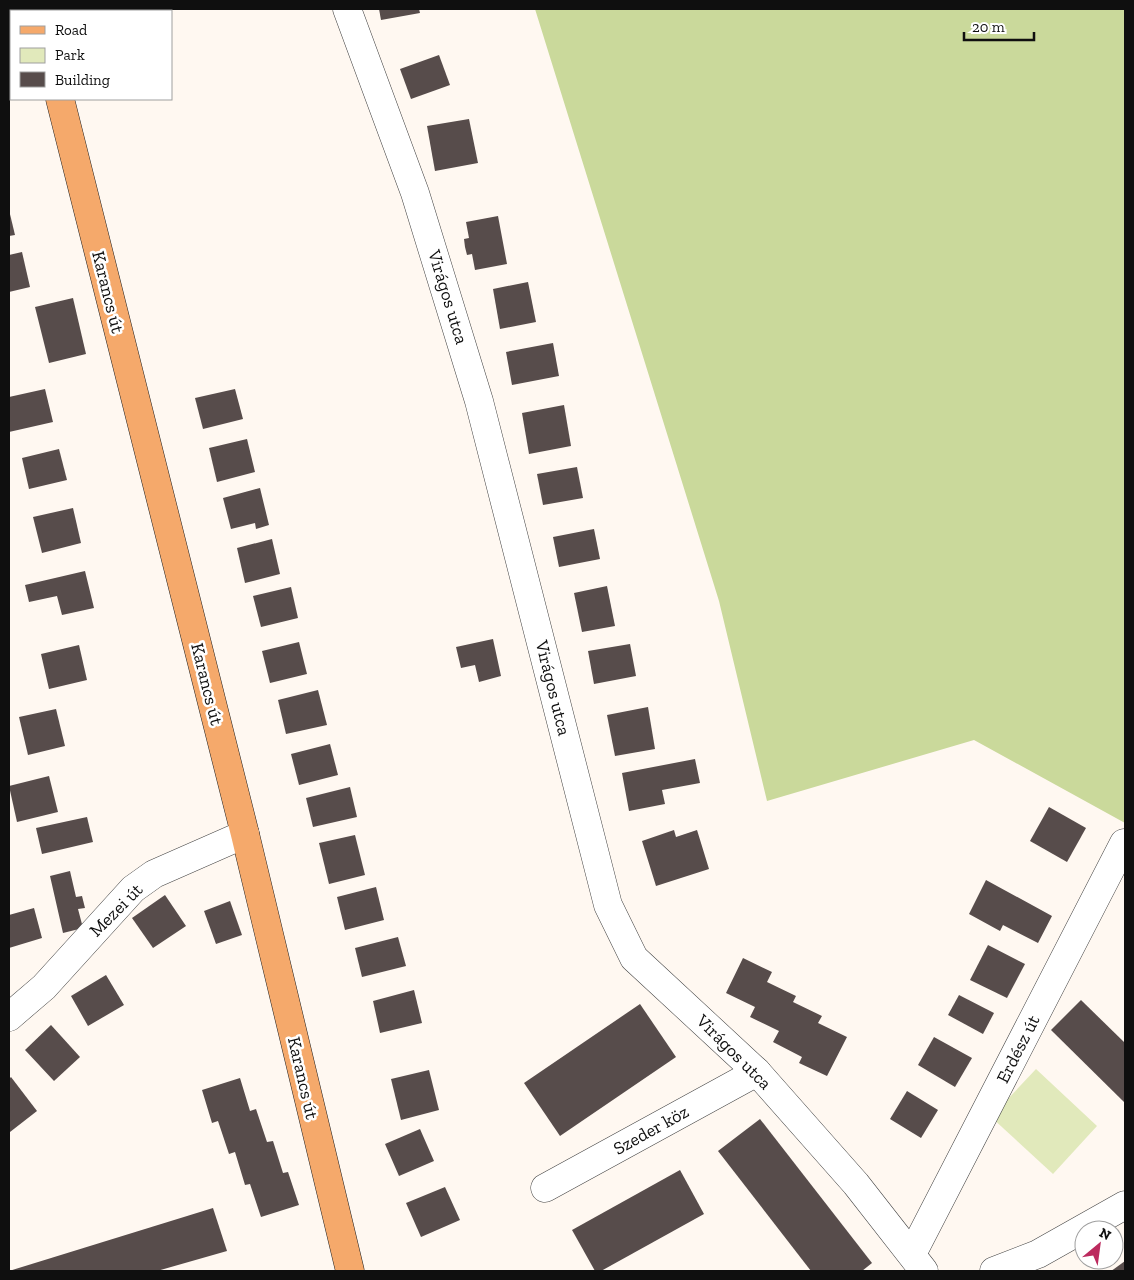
<svg xmlns="http://www.w3.org/2000/svg" width="1134" height="1280" viewBox="0 0 1134 1280" font-family="'Zilla Slab',serif">
<rect width="100%" height="100%" fill="#fff8f1"/>
<path fill="#e1e9bb" d="M 1036,1069 L 1097,1126 L 1053,1174 L 991,1117 Z"/>
<path fill="#cad99b" d="M 535,9 L 1125,9 L 1125,823 L 974,740 L 767,801 L 719,601 Z"/>
<g fill="#574c4b">
<path d="M 94,9 L 131,9 L 132,11 L 87,11 Z"/>
<path d="M 379,9 L 419,9 L 420,13 L 381,20 Z"/>
<path d="M 439,55 L 450,85 L 411,99 L 400,69 Z"/>
<path d="M 469,119 L 478,163 L 435,171 L 427,126 Z"/>
<path d="M 9,210 L 15,235 L 9,236 Z"/>
<path d="M 498,216 L 507,264 L 475,270 L 472,254 L 467,255 L 465,247 L 464,239 L 469,238 L 466,222 Z"/>
<path d="M 22,252 L 30,287 L 9,292 L 9,255 Z"/>
<path d="M 528,282 L 536,322 L 500,329 L 493,289 Z"/>
<path d="M 73,298 L 86,354 L 49,363 L 35,307 Z"/>
<path d="M 553,343 L 559,376 L 512,385 L 506,352 Z"/>
<path d="M 45,389 L 53,422 L 9,432 L 9,397 Z"/>
<path d="M 235,389 L 243,419 L 203,429 L 195,398 Z"/>
<path d="M 564,405 L 571,446 L 529,454 L 522,413 Z"/>
<path d="M 247,439 L 255,472 L 217,482 L 209,448 Z"/>
<path d="M 59,449 L 67,480 L 29,489 L 22,458 Z"/>
<path d="M 577,467 L 583,498 L 543,505 L 537,474 Z"/>
<path d="M 260,488 L 269,525 L 256,529 L 255,523 L 231,529 L 223,498 Z"/>
<path d="M 73,508 L 81,543 L 42,553 L 33,517 Z"/>
<path d="M 594,529 L 600,559 L 559,567 L 553,537 Z"/>
<path d="M 272,539 L 280,574 L 245,583 L 237,548 Z"/>
<path d="M 85,571 L 94,608 L 62,615 L 57,596 L 29,602 L 25,585 Z"/>
<path d="M 607,586 L 615,626 L 582,632 L 574,593 Z"/>
<path d="M 291,587 L 298,618 L 261,627 L 253,596 Z"/>
<path d="M 493,639 L 501,676 L 479,682 L 475,665 L 461,668 L 456,647 Z"/>
<path d="M 299,642 L 307,674 L 270,683 L 262,651 Z"/>
<path d="M 630,644 L 636,676 L 594,684 L 588,651 Z"/>
<path d="M 79,645 L 87,680 L 49,689 L 41,654 Z"/>
<path d="M 318,690 L 327,725 L 286,734 L 278,700 Z"/>
<path d="M 648,707 L 655,749 L 615,756 L 607,715 Z"/>
<path d="M 56,709 L 65,746 L 28,755 L 19,717 Z"/>
<path d="M 330,744 L 338,775 L 299,785 L 291,754 Z"/>
<path d="M 695,759 L 700,783 L 662,790 L 665,804 L 629,811 L 622,773 Z"/>
<path d="M 49,776 L 58,812 L 17,822 L 9,786 Z"/>
<path d="M 350,787 L 357,817 L 313,827 L 306,798 Z"/>
<path d="M 1049,807 L 1086,828 L 1067,862 L 1030,841 Z"/>
<path d="M 87,817 L 93,842 L 42,854 L 36,828 Z"/>
<path d="M 674,830 L 676,837 L 697,830 L 709,869 L 656,886 L 642,841 Z"/>
<path d="M 355,835 L 365,875 L 329,884 L 319,843 Z"/>
<path d="M 70,871 L 76,897 L 82,896 L 85,908 L 78,909 L 83,928 L 63,933 L 50,876 Z"/>
<path d="M 986,880 L 1052,916 L 1038,943 L 1003,925 L 1000,931 L 969,914 Z"/>
<path d="M 376,887 L 384,920 L 345,930 L 337,897 Z"/>
<path d="M 165,895 L 186,926 L 153,948 L 132,918 Z"/>
<path d="M 230,901 L 242,935 L 216,944 L 204,911 Z"/>
<path d="M 34,908 L 42,938 L 9,948 L 9,915 Z"/>
<path d="M 398,937 L 406,966 L 362,977 L 355,948 Z"/>
<path d="M 988,945 L 1025,964 L 1007,998 L 970,980 Z"/>
<path d="M 743,958 L 772,972 L 767,982 L 796,996 L 793,1002 L 822,1016 L 818,1023 L 847,1037 L 827,1076 L 799,1063 L 802,1057 L 773,1042 L 779,1031 L 750,1017 L 755,1007 L 726,993 Z"/>
<path d="M 106,975 L 124,1005 L 88,1026 L 71,996 Z"/>
<path d="M 414,990 L 422,1023 L 380,1033 L 373,1001 Z"/>
<path d="M 959,995 L 994,1013 L 983,1034 L 948,1015 Z"/>
<path d="M 1081,1000 L 1125,1043 L 1125,1103 L 1051,1030 Z"/>
<path d="M 640,1004 L 676,1057 L 560,1136 L 524,1083 Z"/>
<path d="M 51,1025 L 80,1057 L 54,1081 L 25,1050 Z"/>
<path d="M 934,1037 L 972,1058 L 955,1087 L 918,1065 Z"/>
<path d="M 429,1070 L 439,1110 L 401,1120 L 391,1079 Z"/>
<path d="M 11,1077 L 37,1111 L 10,1132 L 9,1079 Z"/>
<path d="M 240,1078 L 250,1111 L 256,1109 L 267,1142 L 273,1141 L 283,1173 L 288,1172 L 299,1205 L 261,1217 L 250,1184 L 245,1185 L 235,1152 L 229,1154 L 218,1121 L 212,1123 L 202,1090 Z"/>
<path d="M 907,1091 L 938,1110 L 921,1138 L 890,1119 Z"/>
<path d="M 760,1119 L 872,1263 L 862,1271 L 811,1271 L 718,1151 Z"/>
<path d="M 420,1129 L 434,1161 L 399,1176 L 385,1144 Z"/>
<path d="M 680,1170 L 704,1214 L 601,1271 L 595,1271 L 572,1230 Z"/>
<path d="M 445,1187 L 460,1220 L 421,1237 L 406,1203 Z"/>
<path d="M 213,1208 L 227,1251 L 157,1271 L 9,1271 Z"/>
<path d="M 1125,1261 L 1125,1271 L 1111,1271 L 1114,1269 Z"/>
</g>
<g fill="none" stroke-linecap="round" stroke-linejoin="round">
<g stroke="#424242" stroke-width="29">
<g id="minor">
<path d="M 347,9 L 415,193 L 479,401 L 608,905 L 634,958 L 757,1072 L 856,1184 L 924,1271"/>
<path d="M 9,1017 L 44,987 L 133,889 L 154,874 L 245,834"/>
<path d="M 545,1188 L 757,1072"/>
<path d="M 912,1254 L 1124,843"/>
<path d="M 994,1271 L 1038,1254 L 1125,1205"/>
</g>
</g>
<g stroke="#202020" stroke-width="29">
<g id="major">
<path d="M 37,9 L 38,11"/>
<path d="M 60,99 L 245,834 L 350,1271"/>
</g>
</g>
<use href="#minor" stroke="#fff" stroke-width="28"/>
<use href="#major" stroke="#f5a96b" stroke-width="28"/>
</g>
<g text-anchor="middle" stroke-width="5" stroke-linejoin="round" paint-order="stroke">
<g font-size="18" fill="#0f0f0f" stroke="#fff">
<text transform="translate(108 292) rotate(76)" y="6">Karancs út</text>
<text transform="translate(448 297) rotate(73)" y="6">Virágos utca</text>
<text transform="translate(207 684) rotate(76)" y="6">Karancs út</text>
<text transform="translate(553 688) rotate(76)" y="6">Virágos utca</text>
<text transform="translate(116 910) rotate(-45)" y="6">Mezei út</text>
<text transform="translate(1018 1049) rotate(-63)" y="6">Erdész út</text>
<text transform="translate(734 1052) rotate(45)" y="6">Virágos utca</text>
<text transform="translate(303 1078) rotate(77)" y="6">Karancs út</text>
<text transform="translate(651 1130) rotate(-29)" y="6">Szeder köz</text>
</g>
</g>
<rect width="1134" height="1280" fill="none" stroke="#0f0f0f" stroke-width="20"/>
<rect x="10" y="10" width="162" height="90" fill="#ffffff" stroke="#9f9f9f"/>
<rect x="20" y="26" width="25" height="8" fill="#f5a96b" stroke="#9f9f9f"/>
<text x="55" y="35" font-size="15" fill="#0f0f0f">Road</text>
<rect x="20" y="48" width="25" height="15" fill="#e1e9bb" stroke="#9f9f9f"/>
<text x="55" y="60" font-size="15" fill="#0f0f0f">Park</text>
<rect x="20" y="72" width="25" height="15" fill="#574c4b" stroke="#9f9f9f"/>
<text x="55" y="85" font-size="15" fill="#0f0f0f">Building</text>
<g transform="translate(1099 1245) rotate(29)"><circle r="24" fill="#ffffff" stroke="#9f9f9f"/>
<path d="M0-4L9 19L0 12L-9 19Z" fill="#bc2a5e"/>
<text y="-8" font-size="14" font-weight="bold" text-anchor="middle" fill="#0f0f0f">N</text>
</g>
<path d="M964 32v8h70v-8" fill="none" stroke="#0f0f0f" stroke-width="2.5"/>
<text x="972" y="32" font-size="15" fill="#0f0f0f" stroke="#ffffff" stroke-width="4" paint-order="stroke">20 m</text>
</svg>
